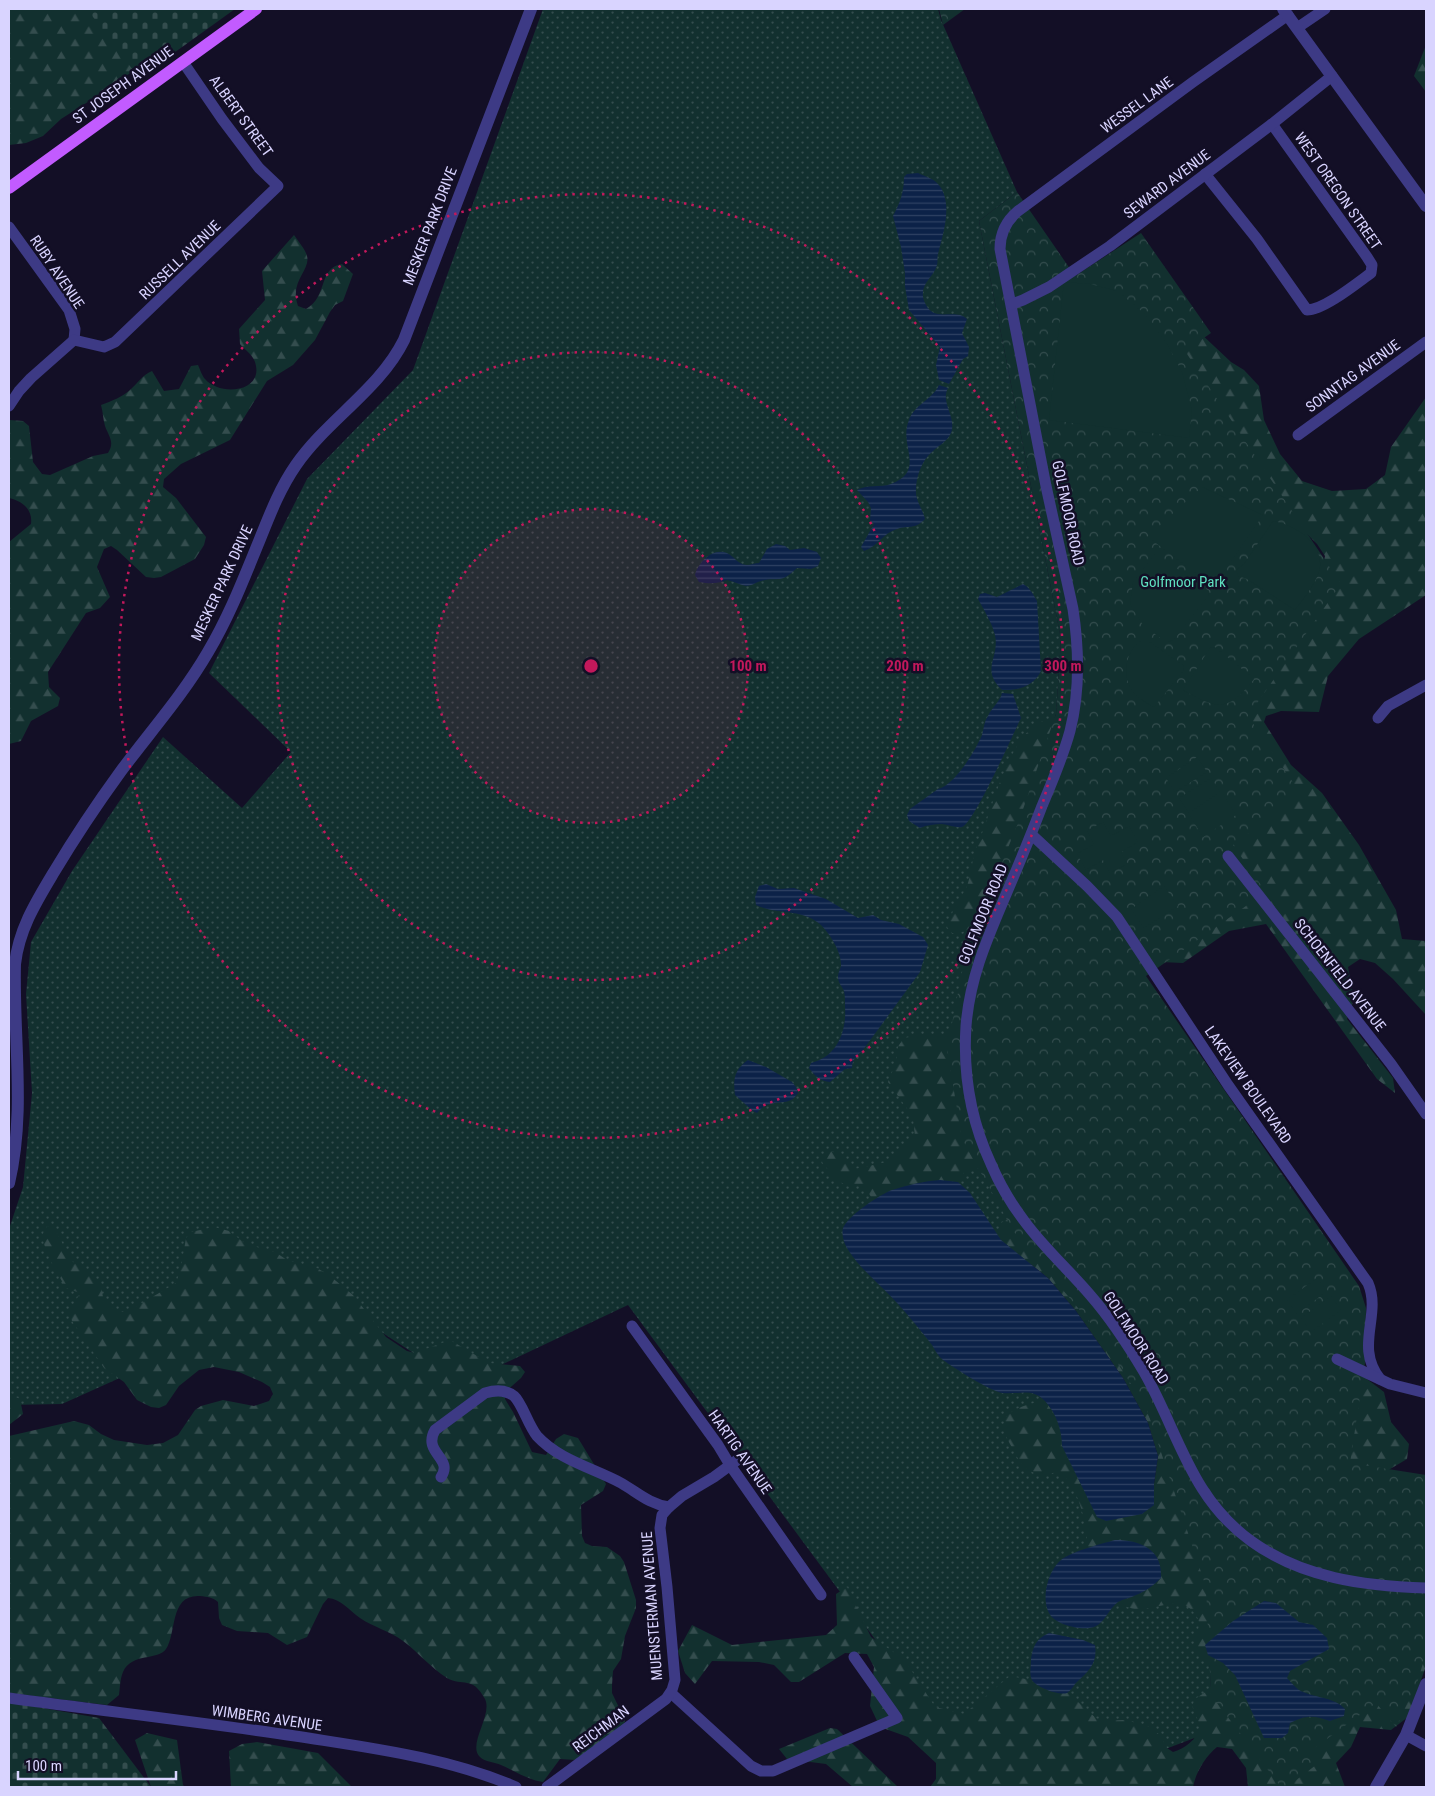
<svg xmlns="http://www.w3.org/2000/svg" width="1435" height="1796" viewBox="0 0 1435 1796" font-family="'Roboto Condensed',sans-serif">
<defs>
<pattern id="grass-dots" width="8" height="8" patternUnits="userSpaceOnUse" patternTransform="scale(1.25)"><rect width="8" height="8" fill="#12302f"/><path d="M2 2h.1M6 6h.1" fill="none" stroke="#344d4e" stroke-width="1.8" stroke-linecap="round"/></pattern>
<pattern id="forest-firs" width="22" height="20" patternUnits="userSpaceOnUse" patternTransform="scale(1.25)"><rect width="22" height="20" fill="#12302f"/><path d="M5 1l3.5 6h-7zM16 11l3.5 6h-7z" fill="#344d4e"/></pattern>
<pattern id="cemetery-stones" width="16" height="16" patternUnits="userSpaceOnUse" patternTransform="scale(1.25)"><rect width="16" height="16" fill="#12302f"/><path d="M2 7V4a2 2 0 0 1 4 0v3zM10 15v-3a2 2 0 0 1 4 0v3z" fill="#344d4e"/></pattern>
<pattern id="park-crowns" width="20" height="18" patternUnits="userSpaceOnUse" patternTransform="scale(1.25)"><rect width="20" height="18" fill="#12302f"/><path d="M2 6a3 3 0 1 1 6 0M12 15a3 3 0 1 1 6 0" fill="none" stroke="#344d4e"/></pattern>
<pattern id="water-rules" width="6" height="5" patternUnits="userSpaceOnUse" patternTransform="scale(1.25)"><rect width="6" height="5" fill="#0c2248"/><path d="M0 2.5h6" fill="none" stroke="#2f4163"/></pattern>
</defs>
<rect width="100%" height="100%" fill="#130f26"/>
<path fill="url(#grass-dots)" d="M 543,9 L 938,9 L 941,20 L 1017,192 L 979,221 L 1061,639 L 1056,714 L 1020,818 L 1014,1232 L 1206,1587 L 1213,1731 L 1147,1756 L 945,1734 L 628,1305 L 461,1384 L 292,1274 L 153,1363 L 62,1404 L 9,1405 L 9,1229 L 23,1187 L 32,1093 L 26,994 L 31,942 L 72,871 L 163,737 L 242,808 L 291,752 L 209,673 L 307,479 L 413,370 Z"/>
<g fill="url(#forest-firs)">
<path d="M 9,9 L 117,9 L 148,59 L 116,84 L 61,119 L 43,136 L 26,143 L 9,145 Z"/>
<path d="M 1426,45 L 1426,92 L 1414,76 Z"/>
<path d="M 294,235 C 298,241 305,249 307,256 C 311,270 289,281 298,306 L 306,309 C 328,297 318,268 342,264 L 353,274 L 343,301 L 335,305 L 330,312 L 315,340 L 293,365 L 267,381 L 230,440 L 181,464 L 164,479 L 163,487 L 176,498 L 206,537 L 204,545 L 195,559 L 161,577 L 154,578 L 146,577 L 117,550 L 111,546 L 104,549 L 97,567 L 110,597 L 100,608 L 86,613 L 48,672 L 49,687 L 60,698 L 58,706 L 31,721 L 21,741 L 9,744 L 9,542 L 31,524 C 33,509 22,501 9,498 L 9,420 L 23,421 L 29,426 L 33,462 L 42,474 L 50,475 L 93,456 L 108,453 C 115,442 109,437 105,426 C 103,419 103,412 101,405 C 112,401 122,397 130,390 C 138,383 142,375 152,371 L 164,391 L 179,389 L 191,366 L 198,365 C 200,369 202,376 205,379 C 220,397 265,392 255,362 C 253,355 244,349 240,344 L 239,329 L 265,300 L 262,271 Z"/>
<path d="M 1182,316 L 1231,362 L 1244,370 L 1259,386 L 1264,420 L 1280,454 L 1302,481 L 1332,491 L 1366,489 L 1385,475 L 1391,447 L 1426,397 L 1426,595 L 1359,639 L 1328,676 L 1319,712 L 1281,711 L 1266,716 L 1264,722 L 1291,765 L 1322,793 L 1359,845 L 1396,910 L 1402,939 L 1426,941 L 1426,1015 L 1393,979 L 1375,963 L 1360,959 L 1348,967 L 1354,999 L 1347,1019 L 1393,1078 L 1395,1093 L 1377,1079 L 1266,924 L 1229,931 L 1183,963 L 1161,962 L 1107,916 L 1359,1373 L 1384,1392 L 1391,1422 L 1409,1444 L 1407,1459 L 1375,1478 L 1426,1599 L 1426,1666 L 1408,1717 L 1391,1730 L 1360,1727 L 1351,1747 L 1336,1763 L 1345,1787 L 1248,1787 L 1246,1768 L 1232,1749 L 1217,1747 C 1205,1757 1196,1772 1193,1787 L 930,1787 L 936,1779 L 936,1763 L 908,1737 L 880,1727 L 870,1706 L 874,1667 L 867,1654 L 845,1653 L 799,1682 L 791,1682 L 774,1665 L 759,1662 L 712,1661 L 695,1684 L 685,1673 L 678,1651 L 692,1625 L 732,1645 L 826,1635 L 837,1625 L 836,1594 L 847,1587 L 871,1637 L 904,1659 L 935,1707 L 964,1714 L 1010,1676 C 1017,1678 1027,1678 1034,1682 C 1045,1688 1054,1694 1068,1693 L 1096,1718 L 1102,1721 L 1124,1720 L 1146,1725 L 1160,1735 L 1167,1748 L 1173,1752 C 1185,1749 1196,1739 1201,1728 L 1192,1706 L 1195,1699 L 1207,1691 L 1217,1679 C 1214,1675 1212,1669 1209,1665 C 1205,1659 1195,1656 1194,1648 C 1193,1637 1203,1627 1197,1617 C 1183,1593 1160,1609 1140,1609 C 1132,1610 1124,1606 1118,1602 C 1135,1596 1148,1591 1161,1578 L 1115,1540 L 1084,1550 C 1085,1547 1087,1543 1087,1539 C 1087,1524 1075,1475 1057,1473 C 1052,1472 1046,1476 1042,1475 C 1037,1475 1028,1470 1024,1467 C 1019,1462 1014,1451 1010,1444 C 991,1411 1020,1407 1045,1400 C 1055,1415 1062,1428 1062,1446 L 1097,1517 L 1142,1514 L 1154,1505 L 1154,1484 L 1158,1456 L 1148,1423 L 1123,1378 L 1076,1311 L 1048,1278 L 1001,1240 L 1001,1223 L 1007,1219 L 988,1167 L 965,1171 L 958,1182 C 929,1178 899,1186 873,1200 C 867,1190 863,1182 850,1187 L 836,1180 L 822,1162 L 824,1154 L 831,1151 L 838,1154 L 855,1169 L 891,1161 L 915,1137 L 913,1117 L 888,1082 L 897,1060 L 896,1052 L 899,1045 L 904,1038 L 926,1034 L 950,1034 L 962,1041 L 980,923 L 960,933 L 952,933 L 947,927 C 950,920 952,913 955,906 C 959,898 966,891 968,883 C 972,871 972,857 977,846 C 992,813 1006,741 1039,723 C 1051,716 1070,716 1084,714 L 1322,571 L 1325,556 L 1317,544 L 1295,522 L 1169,330 Z"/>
<path d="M 47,1226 L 54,1228 L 72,1261 L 91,1275 L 101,1287 L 104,1302 L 116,1312 L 123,1312 L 137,1306 L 176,1283 L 181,1268 L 186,1238 L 191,1232 L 214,1227 L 229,1231 L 246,1244 L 275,1252 L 287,1260 L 317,1268 L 330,1276 L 353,1295 L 386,1337 L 407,1351 L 415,1353 L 450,1340 L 489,1363 L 520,1366 L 525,1372 L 521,1378 L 505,1392 L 505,1399 L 513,1412 L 532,1452 L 546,1455 L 556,1439 L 564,1434 L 578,1438 L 606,1484 L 603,1491 L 581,1505 L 582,1536 L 585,1543 L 592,1546 L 607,1547 L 620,1556 L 624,1562 L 636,1600 L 636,1608 L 625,1636 L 621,1659 L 613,1671 L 612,1685 L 612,1693 L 625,1720 L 624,1727 L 576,1760 L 560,1759 L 543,1782 C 528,1780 515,1771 501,1765 C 495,1762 485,1762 480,1757 C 467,1745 493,1715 485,1699 C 472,1675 463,1687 447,1678 C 431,1668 418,1652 403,1641 C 390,1631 373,1627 360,1618 C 349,1610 341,1599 328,1598 L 323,1604 L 307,1637 L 287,1645 L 268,1633 L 237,1631 L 222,1625 L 219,1618 L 218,1602 C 212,1597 208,1597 200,1596 C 169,1594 177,1633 166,1649 C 158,1661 132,1652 123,1672 C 120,1679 120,1688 119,1695 L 107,1705 L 9,1693 L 9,1436 L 74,1421 L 89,1425 L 101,1434 L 114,1440 L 147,1445 L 163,1443 L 178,1435 L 195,1410 L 201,1406 L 223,1400 L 254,1406 L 269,1401 L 273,1394 L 270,1387 L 262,1382 L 239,1372 L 214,1367 L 199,1370 L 179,1386 L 166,1405 L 159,1408 L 151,1407 L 137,1400 L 124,1382 L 104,1368 L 72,1321 L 69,1313 L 80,1293 L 66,1288 C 59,1276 41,1247 43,1234 C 43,1233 46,1228 47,1226 Z"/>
<path d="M 13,1396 L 20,1399 L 23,1414 L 9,1425 L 9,1397 Z"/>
<path d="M 830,1728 L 837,1729 L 898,1787 L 853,1787 L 826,1764 L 787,1759 L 779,1749 Z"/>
<path d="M 147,1733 L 177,1740 L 183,1785 L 185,1787 L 151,1787 L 135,1740 Z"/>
<path d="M 257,1742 L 318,1753 L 352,1787 L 231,1787 L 229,1751 L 242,1744 Z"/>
</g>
<g fill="url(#cemetery-stones)">
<path d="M 87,9 L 235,9 L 139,78 Z"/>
<path d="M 9,1702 L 99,1718 L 151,1787 L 9,1787 Z"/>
</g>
<g fill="url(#park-crowns)">
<path d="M 939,9 L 965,9 L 943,25 Z"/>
<path d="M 1017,192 L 1075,276 L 1141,233 L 1211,333 L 1185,351 L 1341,584 L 1248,716 L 1301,794 L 1233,845 L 1266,892 L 1146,976 L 1359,1286 L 1366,1308 L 1365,1363 L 1350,1463 L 1426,1475 L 1426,1653 L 1418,1680 L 1396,1727 L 1376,1703 L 1312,1750 L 1320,1762 L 1287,1787 L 1281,1787 L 1211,1695 L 1206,1587 L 1146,1407 L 1094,1327 L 1014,1232 L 962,1139 L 947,1049 L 966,952 L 1020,818 L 1056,714 L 1061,639 L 979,221 Z"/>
</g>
<g fill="#12302f">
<path d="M 1064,282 L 1090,284 L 1117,291 L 1144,313 L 1167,344 L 1182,372 L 1192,410 L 1189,438 L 1049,420 Z"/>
<path d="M 1202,487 L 1263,515 L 1216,583 L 1211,585 L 1148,537 Z"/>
<path d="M 1273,521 C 1294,525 1322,541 1320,566 C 1318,582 1304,598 1295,610 L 1247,579 L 1238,576 L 1236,570 L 1244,564 Z"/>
<path d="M 1155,554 L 1206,588 L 1209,595 L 1174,639 L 1167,643 L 1143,625 L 1130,604 L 1133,582 Z"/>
<path d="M 1142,640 L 1147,640 L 1183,665 L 1184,670 L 1154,707 C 1147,703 1139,699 1134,693 C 1121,678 1125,650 1142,640 Z"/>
<path d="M 1215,647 L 1254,679 C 1228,712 1218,710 1183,690 L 1210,648 Z"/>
<path d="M 1197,757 L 1207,772 L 1175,792 L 1166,778 Z"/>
<path d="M 1211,778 L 1220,792 L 1189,813 L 1179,798 Z"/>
<path d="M 1223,794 L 1236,815 L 1203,837 L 1190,816 Z"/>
<path d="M 1103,822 L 1111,836 L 1129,826 L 1138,842 L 1121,852 L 1127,864 L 1110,873 L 1103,860 L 1086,870 L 1077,854 L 1094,844 L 1087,831 Z"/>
<path d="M 1164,886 L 1178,906 L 1144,928 L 1131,909 Z"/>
<path d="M 1317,1278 L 1327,1291 L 1297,1314 L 1287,1300 Z"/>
<path d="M 1331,1296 L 1341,1310 L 1311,1332 L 1301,1318 Z"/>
</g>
<g fill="url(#water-rules)">
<path d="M 918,173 C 924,176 934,179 938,184 C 954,202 943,234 938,254 C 937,257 938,262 937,265 C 933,279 917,285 925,303 C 934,324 955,307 967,319 L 962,333 L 969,347 L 968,356 L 963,359 L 949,384 L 939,380 L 936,365 L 940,347 L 909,310 L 905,286 L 905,273 L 901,247 L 893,216 C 900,203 904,192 904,177 L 907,174 Z"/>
<path d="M 939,385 L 948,388 C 940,403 957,417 951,433 C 947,442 939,445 932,452 C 921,461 915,479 916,494 C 917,502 923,511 925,519 C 914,530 909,525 897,529 C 883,533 877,547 864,551 L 861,547 L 874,524 L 870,520 L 871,508 L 868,502 L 857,490 C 868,484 880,488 891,484 C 927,470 898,446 909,420 C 914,405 933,399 939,385 Z"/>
<path d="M 776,544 L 785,546 L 790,550 L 804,548 L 817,552 L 821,558 L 818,566 L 811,569 L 797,568 C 779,585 780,576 761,581 C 756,582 752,586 746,586 C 740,585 733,581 727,580 C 717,584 710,584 699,582 L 695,575 C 698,563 712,547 727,553 C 734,556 738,565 747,565 C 750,565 755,563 759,563 L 767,549 Z"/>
<path d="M 1023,584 C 1030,588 1033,594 1037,601 L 1041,671 C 1034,686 1018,691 1002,690 C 980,669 1000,658 995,635 C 992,623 984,610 978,599 L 980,594 L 985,593 L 997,597 Z"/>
<path d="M 1002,693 L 1013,694 L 1021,718 C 1013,734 974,823 962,827 C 956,828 949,825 942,824 C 935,824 927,825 920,828 L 909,821 L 907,815 L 910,809 L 938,789 C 955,785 975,751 982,735 C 984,728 984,722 988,716 C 992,707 1000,702 1002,693 Z"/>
<path d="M 766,884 L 778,889 L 794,888 L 826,899 L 858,918 L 873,915 L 881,920 L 899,924 L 923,937 L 928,945 L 920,972 L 863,1050 C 857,1056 852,1059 852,1068 L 845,1069 L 830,1082 C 820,1081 815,1076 809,1068 L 811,1063 C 837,1057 847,1031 845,1006 C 845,1002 845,995 844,991 C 842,986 838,983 838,977 C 838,973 840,969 841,966 C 842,953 830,934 821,925 C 803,908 776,915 756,905 L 755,897 L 759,886 Z"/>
<path d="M 748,1060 L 766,1067 L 792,1082 L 796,1087 L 798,1093 C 790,1106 779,1100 767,1105 C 763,1106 760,1110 757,1113 L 753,1111 L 735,1095 C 733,1079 734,1070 748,1060 Z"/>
<path d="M 940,1180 L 958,1182 L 970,1193 L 1001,1240 L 1048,1278 L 1076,1311 L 1123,1378 L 1148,1423 L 1158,1456 L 1154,1484 L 1154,1505 L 1142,1514 L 1106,1521 L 1097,1517 L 1062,1446 C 1062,1430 1056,1413 1045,1401 C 1032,1387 1018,1395 1002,1393 C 988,1390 956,1369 943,1360 C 938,1356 935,1350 932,1345 C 921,1331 910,1317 898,1304 C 883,1287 854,1264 845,1244 C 843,1239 841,1231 844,1226 C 851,1214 879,1195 892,1190 C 908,1185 924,1181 940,1180 Z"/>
<path d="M 1115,1540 C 1140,1540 1163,1549 1161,1578 C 1153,1586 1146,1591 1136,1595 C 1131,1598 1123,1599 1118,1602 C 1109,1608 1105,1623 1094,1627 C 1082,1631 1055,1625 1049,1613 C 1041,1597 1048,1571 1061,1560 C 1072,1551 1101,1544 1115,1540 Z"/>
<path d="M 1264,1601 L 1276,1603 L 1299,1622 L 1313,1625 L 1327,1638 L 1329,1649 L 1290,1671 L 1287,1678 C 1291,1682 1295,1687 1299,1690 C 1313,1698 1335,1697 1345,1709 L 1344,1716 L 1330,1721 C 1313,1715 1306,1715 1290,1723 L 1288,1733 L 1282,1738 L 1264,1738 L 1235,1675 L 1223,1663 L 1208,1655 L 1205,1645 L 1233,1621 Z"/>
<path d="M 1049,1633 L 1083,1640 L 1095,1645 C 1098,1665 1087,1672 1075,1684 C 1073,1687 1070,1691 1067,1693 C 1059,1696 1036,1687 1032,1680 C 1029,1674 1031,1667 1031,1660 C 1033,1646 1036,1639 1049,1633 Z"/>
</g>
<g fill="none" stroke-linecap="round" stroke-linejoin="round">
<g stroke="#3d3a85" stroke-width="11">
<path d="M 1288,15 L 1193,82 L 1018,211 C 1006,221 1000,233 1000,249 L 1046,486 L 1073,609 C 1079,649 1080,692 1070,731 C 1063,757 1052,782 1042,806 C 1031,835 1019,864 1007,892 C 988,937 970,976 966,1026 C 963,1073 971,1121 991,1164 C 1000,1185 1012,1205 1025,1222 C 1045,1249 1070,1271 1091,1296 C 1111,1319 1128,1345 1144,1372 C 1179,1433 1190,1497 1251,1541 C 1302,1578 1364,1586 1426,1588"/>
<path d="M 1297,28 L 1325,9"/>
<path d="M 1205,174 L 1257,239 L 1307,310 C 1324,310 1357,283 1371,273 L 1372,265 L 1367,257 L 1272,124"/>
<path d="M 9,227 L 69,310 L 75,329 L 74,340"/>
<path d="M 1012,304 L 1023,300 L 1049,287 L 1110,246 L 1272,124 L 1332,76"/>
<path d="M 74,340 L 104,347 L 115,342 L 278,186 L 259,168 L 222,119 L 183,62"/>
<path d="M 9,406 L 19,391 L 31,378 L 74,340"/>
<path d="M 1298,435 L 1426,342"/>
<path d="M 1378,718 L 1388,706 L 1426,685"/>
<path d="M 1032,835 L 1087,886 L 1117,917 L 1228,1085 L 1368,1283 C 1382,1315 1354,1346 1380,1379"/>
<path d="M 1228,856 L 1391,1064 L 1426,1114"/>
<path d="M 632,1326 L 718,1445 L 730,1465 L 821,1595"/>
<path d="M 1337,1359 L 1390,1384 L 1426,1393"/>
<path d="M 441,1477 C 454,1458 422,1453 435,1430 L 485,1393 C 495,1390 505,1389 514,1396 C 522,1403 528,1425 537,1436 C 559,1460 593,1468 621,1483 C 637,1492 649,1504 669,1507"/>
<path d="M 671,1693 L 751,1766 L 761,1771 L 773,1771 L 897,1718 L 854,1657"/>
<path d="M 9,1698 C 104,1711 200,1722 295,1736 C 370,1748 446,1757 516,1787"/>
<path d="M 1406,1735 L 1426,1746"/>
<path d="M 547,1787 L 666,1699 L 672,1690 L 675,1680 L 667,1587 L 660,1528 L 662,1515 L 669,1507 L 682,1496 L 714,1477 L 740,1458"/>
</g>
<g stroke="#3d3a85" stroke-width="12">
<path d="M 1283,9 L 1426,206"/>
<path d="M 9,1183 C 26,1111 13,1038 15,964 C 19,929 36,902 54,872 C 75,837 97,804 121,771 C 150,732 183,695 208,652 C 229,617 244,578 260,539 C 270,514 280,488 296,465 C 327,420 380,389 404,340 L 531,9"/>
<path d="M 1376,1787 L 1406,1735 L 1426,1684"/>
</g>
<path stroke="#c25bff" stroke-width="12" d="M 9,188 L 256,9"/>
</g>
<circle cx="591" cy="666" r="157" fill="#c2185b" fill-opacity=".12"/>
<g fill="none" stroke="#c2185b" stroke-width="2.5" stroke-dasharray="2.5 5">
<circle cx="591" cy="666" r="157"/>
<circle cx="591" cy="666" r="314"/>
<circle cx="591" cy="666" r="472"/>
</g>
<g text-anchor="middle" stroke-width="5" stroke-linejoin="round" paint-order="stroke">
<g font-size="15" fill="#d9d4ff" stroke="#130f26">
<text transform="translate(123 85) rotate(-36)" y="5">ST JOSEPH AVENUE</text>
<text transform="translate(1137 105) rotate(-36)" y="5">WESSEL LANE</text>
<text transform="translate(241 116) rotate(54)" y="5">ALBERT STREET</text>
<text transform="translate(1167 184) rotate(-37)" y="5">SEWARD AVENUE</text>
<text transform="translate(1338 191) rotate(55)" y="5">WEST OREGON STREET</text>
<text transform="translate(430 226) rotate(-69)" y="5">MESKER PARK DRIVE</text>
<text transform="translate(180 260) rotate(-44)" y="5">RUSSELL AVENUE</text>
<text transform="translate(57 272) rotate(56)" y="5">RUBY AVENUE</text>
<text transform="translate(1353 376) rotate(-36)" y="5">SONNTAG AVENUE</text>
<text transform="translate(1068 513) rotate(78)" y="5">GOLFMOOR ROAD</text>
<text transform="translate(222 583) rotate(-65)" y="5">MESKER PARK DRIVE</text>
<text transform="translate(983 914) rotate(-68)" y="5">GOLFMOOR ROAD</text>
<text transform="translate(1340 975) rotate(52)" y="5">SCHOENFIELD AVENUE</text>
<text transform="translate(1248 1085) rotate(55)" y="5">LAKEVIEW BOULEVARD</text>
<text transform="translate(1136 1338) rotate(57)" y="5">GOLFMOOR ROAD</text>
<text transform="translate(740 1452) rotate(55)" y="5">HARTIG AVENUE</text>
<text transform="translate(652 1606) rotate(-94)" y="5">MUENSTERMAN AVENUE</text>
<text transform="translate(267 1718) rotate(8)" y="5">WIMBERG AVENUE</text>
<text transform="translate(601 1729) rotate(-37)" y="5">REICHMAN</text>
</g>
<g font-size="15" fill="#5fe0c0" stroke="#130f26">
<text x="1183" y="587">Golfmoor Park</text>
</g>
</g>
<circle cx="591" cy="666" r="8" fill="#c2185b" stroke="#130f26" stroke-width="2.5"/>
<g font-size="15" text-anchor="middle" font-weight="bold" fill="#c2185b" stroke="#130f26" stroke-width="5" stroke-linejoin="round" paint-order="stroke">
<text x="748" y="671">100 m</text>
<text x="905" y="671">200 m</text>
<text x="1063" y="671">300 m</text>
</g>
<rect width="1435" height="1796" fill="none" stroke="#d9d4ff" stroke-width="20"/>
<path d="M18 1771v8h158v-8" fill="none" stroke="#d9d4ff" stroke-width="2.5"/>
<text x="25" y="1771" font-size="15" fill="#d9d4ff" stroke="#130f26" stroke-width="4" paint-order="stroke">100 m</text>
</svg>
